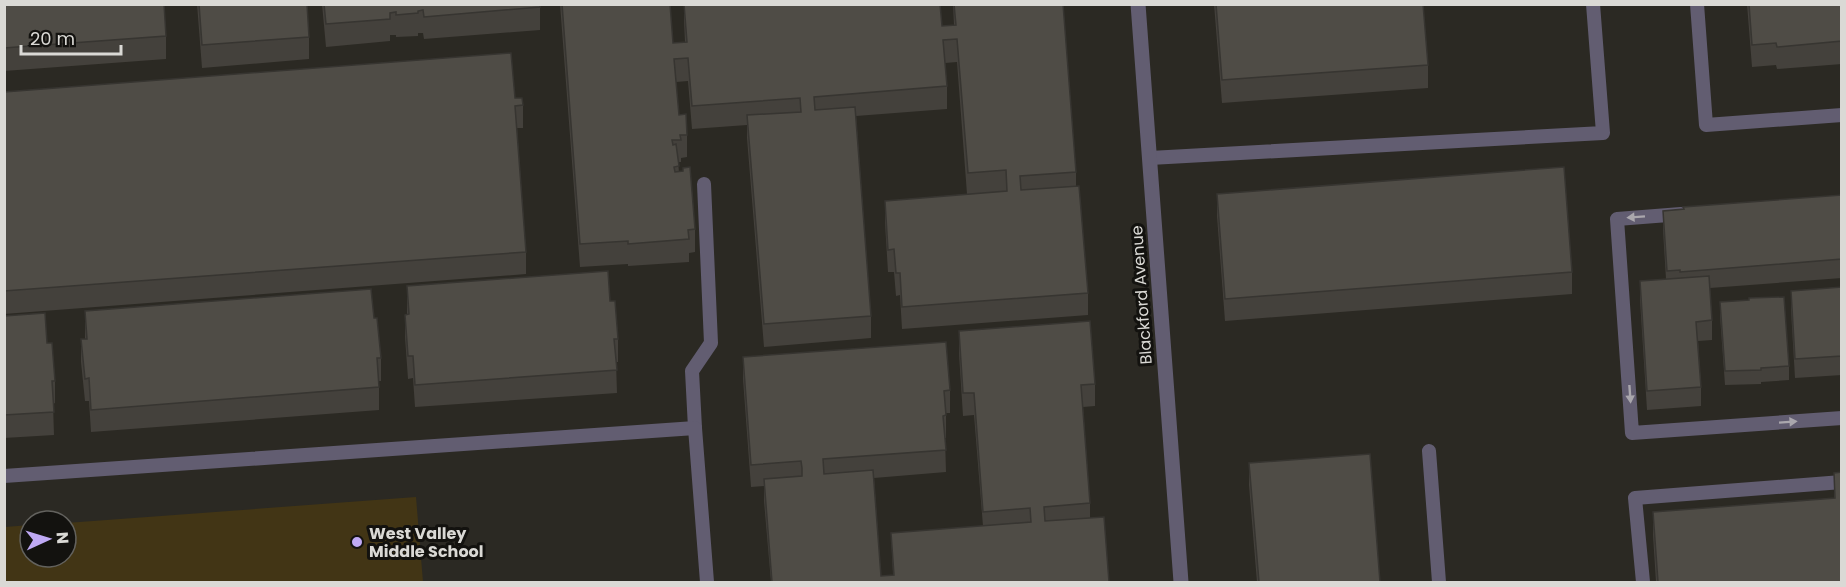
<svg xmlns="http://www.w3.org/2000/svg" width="1846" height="587" viewBox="0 0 1846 587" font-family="Poppins,sans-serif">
<rect width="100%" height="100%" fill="#2b2923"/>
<path fill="#423515" d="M 416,497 L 423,582 L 5,582 L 5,527 L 30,525 L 30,557 L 66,557 L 66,523 Z"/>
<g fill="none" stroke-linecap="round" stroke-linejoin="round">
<g stroke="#625d71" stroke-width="14">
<path d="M 1697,4 L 1706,125 L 1842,115"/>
<path d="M 1150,158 L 1603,133 L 1593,4"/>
<path d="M 1681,214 L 1617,219 L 1632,433 L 1842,418"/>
<path d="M 695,428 L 692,371 L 711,343 L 704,184"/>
<path d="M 1429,451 L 1439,582"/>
<path d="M 4,476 L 695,428 L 707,582"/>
<path d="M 1643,582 L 1635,498 L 1842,482"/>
</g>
<path stroke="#625d71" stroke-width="15" d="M 1138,4 L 1181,582"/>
</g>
<g fill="#44413c">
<path d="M 4,4 L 166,36 L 166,59 L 4,71 Z"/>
<path d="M 197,4 L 307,4 L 309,37 L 309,59 L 202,68 Z"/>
<path d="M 322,4 L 540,4 L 540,30 L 424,39 L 423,33 L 418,33 L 418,36 L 396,37 L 396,35 L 390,35 L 390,41 L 326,47 Z"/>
<path d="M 560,4 L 670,4 L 673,43 L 685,42 L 684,21 L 684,4 L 940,4 L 942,26 L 954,25 L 953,4 L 1063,4 L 1076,172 L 1076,186 L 1088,293 L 1088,315 L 902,329 L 900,295 L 896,296 L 894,272 L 888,272 L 885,223 L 885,201 L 967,194 L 957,62 L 945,63 L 947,86 L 947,109 L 856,116 L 871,316 L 871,338 L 764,347 L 747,138 L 747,125 L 692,129 L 688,81 L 676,82 L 679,115 L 687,135 L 687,157 L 681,158 L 681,162 L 678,162 L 679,172 L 695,229 L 695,252 L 689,253 L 689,262 L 628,266 L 628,264 L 580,267 Z"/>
<path d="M 1214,4 L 1423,4 L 1428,65 L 1428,88 L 1222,103 Z"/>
<path d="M 1747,4 L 1842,4 L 1842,64 L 1777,69 L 1776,65 L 1752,67 Z"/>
<path d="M 4,92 L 515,98 L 523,105 L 523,128 L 517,128 L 526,252 L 526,274 L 4,314 Z"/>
<path d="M 1217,194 L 1572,272 L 1572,294 L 1225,321 L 1217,216 Z"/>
<path d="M 1842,195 L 1842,278 L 1710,288 L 1712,320 L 1712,340 L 1698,341 L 1701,387 L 1701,406 L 1647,410 L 1640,300 L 1640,281 L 1666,279 L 1663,230 L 1663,211 Z"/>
<path d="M 407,286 L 610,301 L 618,339 L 618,362 L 616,362 L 617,393 L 415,407 L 413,378 L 408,379 L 405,337 L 405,315 L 407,314 Z"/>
<path d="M 1842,287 L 1842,375 L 1795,378 L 1791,310 L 1791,291 Z"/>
<path d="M 1720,302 L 1789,366 L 1789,380 L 1761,382 L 1761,384 L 1725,385 L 1720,316 Z"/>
<path d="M 85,311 L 374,318 L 381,358 L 381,381 L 379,381 L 379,410 L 91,432 L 89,401 L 85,401 L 81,362 L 81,339 L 85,339 Z"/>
<path d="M 4,316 L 47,343 L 55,381 L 55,403 L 53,404 L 54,435 L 4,438 Z"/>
<path d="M 959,331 L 1095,384 L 1095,406 L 1083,407 L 1090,503 L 1090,518 L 1109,582 L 771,582 L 764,501 L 764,486 L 751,487 L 743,379 L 743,357 L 950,390 L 950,413 L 946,413 L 946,438 L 945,438 L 946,472 L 874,478 L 881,576 L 893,575 L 891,533 L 983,526 L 974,415 L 963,416 L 959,354 Z"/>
<path d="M 1249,463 L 1380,582 L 1257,582 L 1249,485 Z"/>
<path d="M 1834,473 L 1842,582 L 1656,582 L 1653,535 L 1653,512 L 1834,498 Z"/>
</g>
<g fill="#4f4c46" stroke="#373531" stroke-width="1.5">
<path d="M 4,4 L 164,4 L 166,36 L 4,48 Z"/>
<path d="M 199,4 L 307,4 L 309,37 L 202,45 Z"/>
<path d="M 324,4 L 540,4 L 540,7 L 424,17 L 423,10 L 418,11 L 418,13 L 396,15 L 396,12 L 390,13 L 390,19 L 326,24 Z"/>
<path d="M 562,4 L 670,4 L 673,43 L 687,42 L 684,4 L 940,4 L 942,26 L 956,25 L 954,4 L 1063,4 L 1076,172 L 1020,176 L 1021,190 L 1079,186 L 1088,293 L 902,307 L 900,273 L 896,273 L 894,249 L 888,250 L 885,201 L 1007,191 L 1006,170 L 968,173 L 957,39 L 943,40 L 947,86 L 814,97 L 815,110 L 855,107 L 871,316 L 764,324 L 747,115 L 801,112 L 800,98 L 692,106 L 688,58 L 674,59 L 679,115 L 686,114 L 687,135 L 680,135 L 681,140 L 672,140 L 673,145 L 676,144 L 679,166 L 674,167 L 675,172 L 683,171 L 683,168 L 690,167 L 695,229 L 688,230 L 689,239 L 628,244 L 628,241 L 580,244 Z"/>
<path d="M 1216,4 L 1423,4 L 1428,65 L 1222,80 Z"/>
<path d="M 1749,4 L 1842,4 L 1842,41 L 1777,47 L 1776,43 L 1752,45 Z"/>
<path d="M 511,53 L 515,98 L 522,98 L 523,105 L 515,106 L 526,252 L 4,291 L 4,92 Z"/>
<path d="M 1564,167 L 1572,272 L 1225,299 L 1217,194 Z"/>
<path d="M 1842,195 L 1842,259 L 1680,272 L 1680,270 L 1667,271 L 1663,211 L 1684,209 L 1683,207 Z"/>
<path d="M 608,271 L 610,301 L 615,301 L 618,339 L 614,339 L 617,370 L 415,385 L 413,356 L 408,356 L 405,315 L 409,314 L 407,286 Z"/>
<path d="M 1709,276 L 1712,320 L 1696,322 L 1701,387 L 1647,391 L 1640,281 Z"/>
<path d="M 1842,287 L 1842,356 L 1795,359 L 1791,291 Z"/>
<path d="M 371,289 L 374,318 L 377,318 L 381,358 L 377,358 L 379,387 L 91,410 L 89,378 L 85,379 L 81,339 L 87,339 L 85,311 Z"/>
<path d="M 1784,297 L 1789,366 L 1761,368 L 1761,370 L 1725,371 L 1720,302 L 1749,300 L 1749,298 Z"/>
<path d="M 45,313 L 47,343 L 52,343 L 55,381 L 52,381 L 54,412 L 4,415 L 4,316 Z"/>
<path d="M 1090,321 L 1095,384 L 1081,385 L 1090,503 L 1044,507 L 1045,521 L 1104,517 L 1109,582 L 772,582 L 764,479 L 802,476 L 802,468 L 801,461 L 751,465 L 743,357 L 946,342 L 950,390 L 944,391 L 946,415 L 943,416 L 946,450 L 823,459 L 824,474 L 873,470 L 881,576 L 894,575 L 891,533 L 1031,522 L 1030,508 L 983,512 L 974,393 L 963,393 L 959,331 Z"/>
<path d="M 1370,454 L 1380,582 L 1259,582 L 1249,463 Z"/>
<path d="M 1842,472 L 1842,582 L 1658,582 L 1653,512 L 1835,498 L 1834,473 Z"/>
</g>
<defs><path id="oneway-solid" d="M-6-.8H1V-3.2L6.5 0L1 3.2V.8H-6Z" transform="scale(1.5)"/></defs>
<g fill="#aaa7ad">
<use href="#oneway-solid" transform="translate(1636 217) rotate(176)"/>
<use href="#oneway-solid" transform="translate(1630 394) rotate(86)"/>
<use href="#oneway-solid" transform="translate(1788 422) rotate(-4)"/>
</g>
<circle fill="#bfa9f4" stroke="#13120f" stroke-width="2" cx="357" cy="542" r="6"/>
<g text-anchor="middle" stroke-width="6" stroke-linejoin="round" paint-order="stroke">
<g font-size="16" fill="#dad9d5" stroke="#13120f">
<text transform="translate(1141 295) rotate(-94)" y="6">Blackford Avenue</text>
</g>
<g font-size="16" font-weight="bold" fill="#dad9d5" stroke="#13120f" text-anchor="start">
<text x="369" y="539">West Valley<tspan x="369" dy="18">Middle School</tspan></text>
</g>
</g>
<rect width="1846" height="587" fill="none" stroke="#dad9d5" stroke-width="12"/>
<g transform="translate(48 539) rotate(86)"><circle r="28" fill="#13120f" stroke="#63625e" stroke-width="1.5"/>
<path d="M0-4.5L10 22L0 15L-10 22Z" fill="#bfa9f4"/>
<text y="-9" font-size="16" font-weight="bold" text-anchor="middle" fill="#dad9d5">N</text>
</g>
<path d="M21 45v9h100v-9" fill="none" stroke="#dad9d5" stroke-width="3"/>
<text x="30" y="45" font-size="18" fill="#dad9d5" stroke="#13120f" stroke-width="4.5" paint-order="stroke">20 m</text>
</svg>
